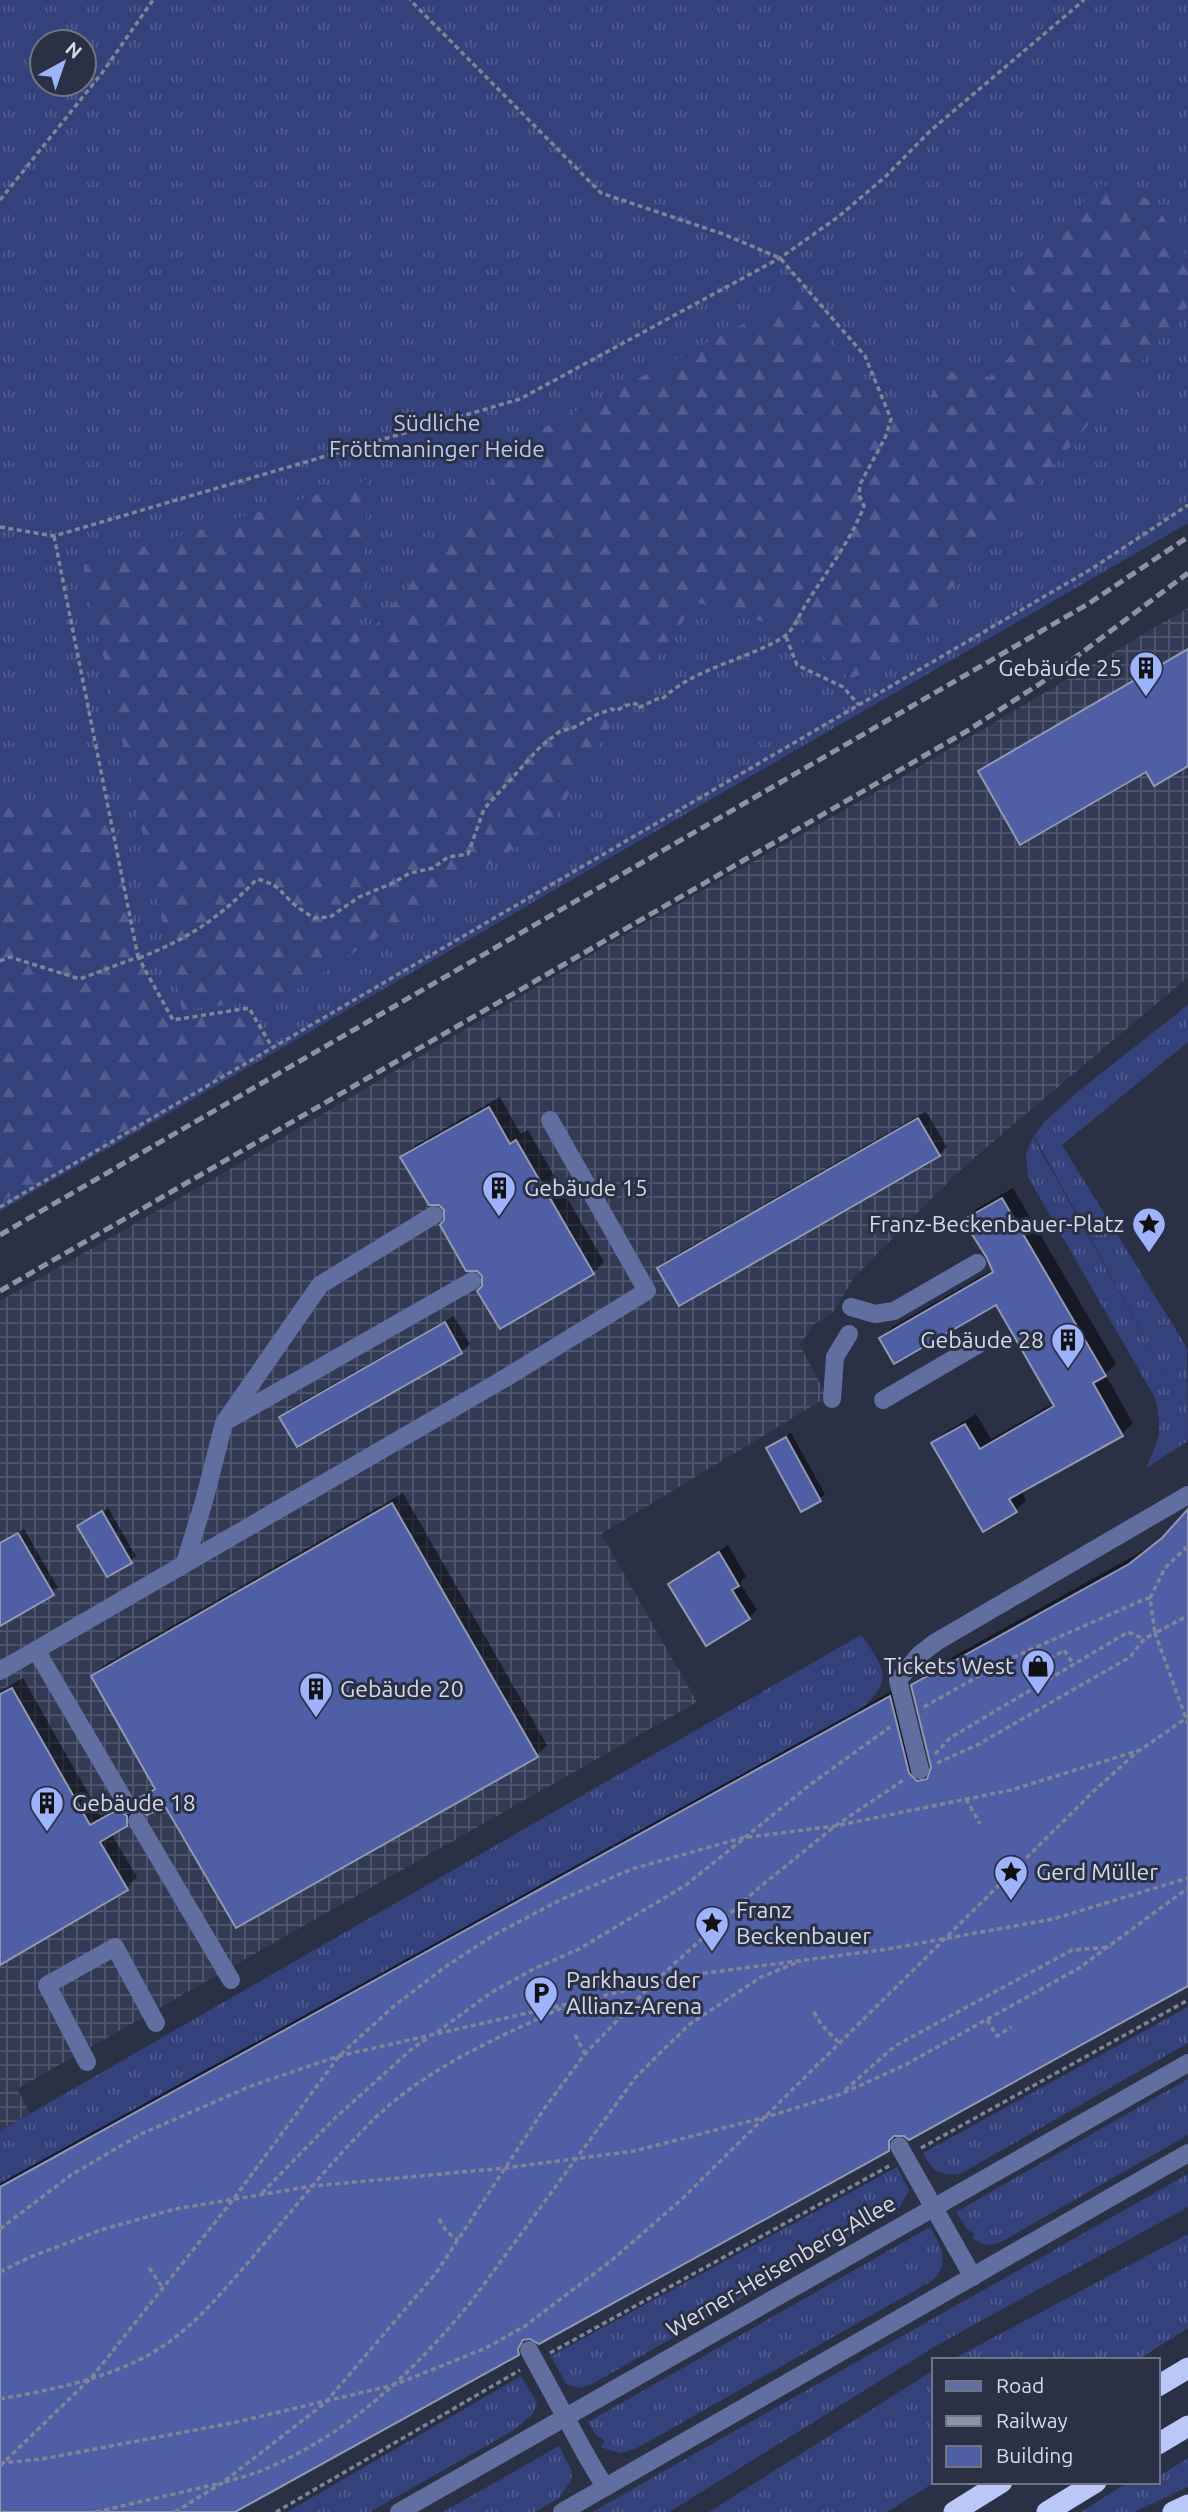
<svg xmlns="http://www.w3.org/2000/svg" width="1188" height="2512" viewBox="0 0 1188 2512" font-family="Ubuntu,sans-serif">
<defs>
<pattern id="industrial-grid" width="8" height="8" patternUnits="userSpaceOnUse" patternTransform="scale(1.75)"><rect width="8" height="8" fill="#333a54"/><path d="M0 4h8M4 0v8" fill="none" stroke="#50566d"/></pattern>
<pattern id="grass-tufts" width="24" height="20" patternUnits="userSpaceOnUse" patternTransform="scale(1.75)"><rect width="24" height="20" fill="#34427c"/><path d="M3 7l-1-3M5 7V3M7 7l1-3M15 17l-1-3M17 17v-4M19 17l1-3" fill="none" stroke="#515d8f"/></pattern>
<pattern id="forest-firs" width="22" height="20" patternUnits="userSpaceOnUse" patternTransform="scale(1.75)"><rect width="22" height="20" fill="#34427c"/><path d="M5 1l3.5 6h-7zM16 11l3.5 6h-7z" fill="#515d8f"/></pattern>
</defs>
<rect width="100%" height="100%" fill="#2b3145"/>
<path fill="url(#industrial-grid)" d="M 1188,608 L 1188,977 L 962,1168 L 856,1275 L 833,1312 L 813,1325 L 800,1345 L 827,1397 L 601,1534 L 697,1702 L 17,2089 L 30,2113 L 0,2131 L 0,1301 L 225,1172 L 614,941 L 902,777 Z"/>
<g fill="url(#grass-tufts)" fill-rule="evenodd">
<path d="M 0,0 L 1188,0 L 1188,523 L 0,1211 ZM 42,42 L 84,42 L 84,84 L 42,84 Z"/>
<path d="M 1188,1005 L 1188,1042 L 1062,1145 L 1187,1348 L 1188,1441 L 1146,1468 C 1160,1438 1163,1431 1155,1398 L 1028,1177 L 1026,1154 L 1033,1137 L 1186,1412 L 1034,1136 L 1046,1120 L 1080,1090 Z"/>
<path d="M 861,1635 C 884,1667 895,1679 861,1709 L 0,2184 L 0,2131 Z"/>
<path d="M 1188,2007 L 1188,2043 L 962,2173 C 941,2177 932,2172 923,2153 Z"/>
<path d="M 1188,2079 L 1188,2135 L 999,2243 L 986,2245 L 973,2239 L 974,2234 L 968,2230 L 956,2212 Z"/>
<path d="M 897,2167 L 909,2190 L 899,2209 L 590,2385 L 579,2388 L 566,2384 L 551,2356 Z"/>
<path d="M 1188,2174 L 1188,2207 L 939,2344 L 669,2512 L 592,2512 Z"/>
<path d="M 930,2227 C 941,2247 952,2264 930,2282 L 637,2448 L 620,2453 L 601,2447 L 605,2441 L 595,2434 L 588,2422 Z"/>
<path d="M 1188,2234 L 1188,2328 L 1137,2360 L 958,2360 L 955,2358 Z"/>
<path d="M 934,2370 L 935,2482 L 887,2512 L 709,2512 Z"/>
<path d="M 521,2376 L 537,2403 L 533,2414 L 514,2430 L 370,2512 L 287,2512 Z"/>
<path d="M 559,2446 L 572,2472 L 571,2481 L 559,2498 L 535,2512 L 443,2512 Z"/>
<path d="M 1188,2458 L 1188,2487 L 1134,2512 L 1081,2512 L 1122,2486 L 1133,2482 L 1147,2484 L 1158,2482 L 1158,2477 Z"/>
</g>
<g fill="url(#forest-firs)">
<path d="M 1101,184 L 1154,201 L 1188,259 L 1188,306 L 890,661 L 850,679 L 791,630 L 696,602 L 611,725 L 551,824 L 284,998 L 182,1010 L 83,565 L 368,479 L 359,646 L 530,435 L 796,296 L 909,439 L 944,371 L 991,377 L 1022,343 L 1011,276 Z"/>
<path d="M 12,800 L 109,808 L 138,957 L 173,1020 L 249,1008 L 272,1047 L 0,1202 L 0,805 Z"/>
</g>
<g fill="#0007">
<path d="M 1188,648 L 1188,764 L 1146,770 L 980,771 L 985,766 Z"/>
<path d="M 500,1097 L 521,1134 L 528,1130 L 604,1262 L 593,1273 L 484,1287 L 484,1275 L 446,1220 L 446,1209 L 403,1157 L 414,1146 Z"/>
<path d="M 926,1111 L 947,1147 L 939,1155 L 659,1268 L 667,1260 Z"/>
<path d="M 1013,1188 L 1116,1364 L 1105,1374 L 1133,1423 L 1122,1434 L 1021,1490 L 1026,1500 L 1015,1511 L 933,1444 L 944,1433 L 976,1414 L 991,1439 L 1054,1403 L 996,1303 L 881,1338 L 892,1327 L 994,1269 L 965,1220 L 976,1209 Z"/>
<path d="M 454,1316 L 470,1344 L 461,1352 L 297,1445 L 281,1418 L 289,1409 Z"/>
<path d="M 791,1433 L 825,1494 L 820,1499 L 768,1448 Z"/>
<path d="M 403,1493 L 547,1745 L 537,1756 L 165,1803 L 147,1813 L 137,1807 L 137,1814 L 126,1825 L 111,1833 L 137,1877 L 127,1888 L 0,1963 L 0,1691 L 23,1678 L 101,1816 L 129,1801 L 139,1807 L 139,1800 L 155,1786 L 93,1676 L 104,1665 Z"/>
<path d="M 108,1508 L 136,1556 L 131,1561 L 79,1526 Z"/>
<path d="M 1188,1511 L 1188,1984 L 901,2134 L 888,2150 L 530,2337 L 531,2341 L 518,2354 L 231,2512 L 0,2512 L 0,2183 L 903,1685 L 921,1761 L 934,1772 L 913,1685 L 926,1672 L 1153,1545 L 1170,1531 Z"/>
<path d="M 24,1529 L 58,1588 L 0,1624 L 0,1542 Z"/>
<path d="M 728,1545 L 746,1576 L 740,1583 L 757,1610 L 749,1618 L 670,1584 L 678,1576 Z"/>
</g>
<g fill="#4e5fa5" stroke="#9199b1" stroke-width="2">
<path d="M 1188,649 L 1188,766 L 1154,786 L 1146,772 L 1020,845 L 978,771 Z"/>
<path d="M 489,1107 L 510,1144 L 516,1140 L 594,1274 L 500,1329 L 477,1291 L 482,1286 L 482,1276 L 477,1271 L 466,1271 L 440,1225 L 444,1220 L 444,1210 L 439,1205 L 429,1205 L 400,1157 Z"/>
<path d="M 918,1118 L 940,1156 L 679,1306 L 657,1268 Z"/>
<path d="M 1002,1198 L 1106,1376 L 1093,1383 L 1123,1436 L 1009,1499 L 1017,1512 L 983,1532 L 931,1443 L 965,1424 L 980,1449 L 1054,1406 L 996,1305 L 894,1364 L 879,1338 L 993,1272 L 987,1258 L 963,1220 Z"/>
<path d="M 445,1322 L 462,1353 L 297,1447 L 279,1417 Z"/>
<path d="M 786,1437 L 821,1501 L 801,1512 L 766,1448 Z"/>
<path d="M 392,1503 L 538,1757 L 236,1928 L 165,1806 L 147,1815 L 137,1810 L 137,1799 L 155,1789 L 91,1676 Z"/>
<path d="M 1188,1509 L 1188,1986 L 909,2140 L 904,2136 L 894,2136 L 889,2141 L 889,2151 L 539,2344 L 530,2339 L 523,2340 L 518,2349 L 519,2355 L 235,2512 L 0,2512 L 0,2187 L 890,1696 L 909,1773 L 917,1781 L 927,1779 L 931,1767 L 911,1685 L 1129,1564 L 1162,1538 Z"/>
<path d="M 102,1511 L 132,1563 L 107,1577 L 77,1526 Z"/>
<path d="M 18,1533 L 54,1595 L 0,1626 L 0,1543 Z"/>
<path d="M 719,1552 L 739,1586 L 732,1590 L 750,1619 L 706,1646 L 668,1584 Z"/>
<path d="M 12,1688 L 90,1825 L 117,1810 L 127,1816 L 127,1826 L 100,1842 L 128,1890 L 0,1965 L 0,1694 Z"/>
</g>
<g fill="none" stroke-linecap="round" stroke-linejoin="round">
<g stroke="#808595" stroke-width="3.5" stroke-dasharray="5 3.5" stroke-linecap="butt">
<path d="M 0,200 L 102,73 L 153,0"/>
<path d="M 0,527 L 54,536 L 520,399 L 780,258 L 838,217 L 885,177 L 930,131 L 1084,0"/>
<path d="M 54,536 L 138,957"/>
<path d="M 786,637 L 797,665 L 843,687 L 859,705"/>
<path d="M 139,958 C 190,938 219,918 257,879 C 279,884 280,892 295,905 C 301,910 308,914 314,918 L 330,917 L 359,897 L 393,883 L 410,873 L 433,868 L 448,857 L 468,854 L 484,809 L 541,746 L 559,732 L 575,727 L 598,714 L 612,709 L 615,711 L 632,703 L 636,704 L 638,708 L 657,699 L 662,699 C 695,668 743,661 782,638 C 794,631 799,615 806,604 C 827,571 850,542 864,506 L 859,495 L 860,484 L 885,438 L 891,419 L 865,356 L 780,258 L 723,234 L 601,193 L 410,0"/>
<path d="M 0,961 L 10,957 L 80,979 L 138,957 L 173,1020 L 249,1008 L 272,1047"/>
<path d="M 0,1207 L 1093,568 L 1188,505"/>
<path d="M 1150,1598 L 1165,1568 L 1188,1546"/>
<path d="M 1050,1659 L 1064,1650 L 1074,1665"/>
<path d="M 924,1707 L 1007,1660 L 1145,1599 L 1150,1598 L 1155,1633 L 1187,1616"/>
<path d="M 935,1754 L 950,1738 L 1128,1632 L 1144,1639"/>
<path d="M 937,1763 L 977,1745 L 1130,1657 L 1144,1639 L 1155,1633 L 1188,1724"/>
<path d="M 966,1799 L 980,1824"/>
<path d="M 814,2012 L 821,2024 L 839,2043"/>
<path d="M 987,2020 L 997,2036 L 1011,2027"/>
<path d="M 437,2032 L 492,1992 L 534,1969 L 579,1949 L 686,1885 L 811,1784 L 890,1727"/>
<path d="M 575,2035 L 585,2054"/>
<path d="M 845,2090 L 895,2046 L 1072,1950 L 1111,1947"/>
<path d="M 921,2148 L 1188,2000"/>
<path d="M 262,2193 L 335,2118 L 414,2047 L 430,2037"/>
<path d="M 439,2219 L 447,2232 L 458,2240"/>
<path d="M 0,2229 L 71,2175 L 141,2134 L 251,2086 L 339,2056 L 699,1974 L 888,1949 L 1053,1919 L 1188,1878"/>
<path d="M 149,2268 L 163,2288"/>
<path d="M 0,2272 L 28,2258 L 101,2230 L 175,2209 L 313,2186 L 505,2168 L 634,2151 L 766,2117 L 841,2094 L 905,2065 L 1079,1968 L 1188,1888"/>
<path d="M 550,2353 L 889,2166"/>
<path d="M 0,2399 C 51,2390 107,2379 152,2353 C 193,2329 221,2293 252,2258 C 291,2212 329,2164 371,2122 C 427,2066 502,2036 572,2003"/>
<path d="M 0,2463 L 42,2459 L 232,2423 L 394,2385 L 486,2348 L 525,2326 L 612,2260 L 682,2199 L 1095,1790 L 1138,1751"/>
<path d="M 0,2466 L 92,2377 L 232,2201 L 339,2056 L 394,2006 L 445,1967 L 494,1935 L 560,1900 L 632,1869 L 742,1838 L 835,1826 L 1011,1790 L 1140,1750 L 1188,1717"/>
<path d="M 225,2482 C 238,2478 252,2475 265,2469 C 349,2434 414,2371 471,2302 L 636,2077 L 665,2048 L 690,2024 L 761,1977 L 801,1961"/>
<path d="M 96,2512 L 217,2484"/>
<path d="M 175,2512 L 222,2483 L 325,2403 L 436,2273 L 544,2109 L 585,2054 L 653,1983 L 755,1891 L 835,1826 L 905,1779"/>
<path d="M 276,2512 L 520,2370"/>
</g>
<g stroke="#616fa0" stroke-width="18">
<path d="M 851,1307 L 875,1314 L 894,1311 L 977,1263"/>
<path d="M 832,1399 L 835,1357 L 849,1334"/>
<path d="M 883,1400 L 979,1344"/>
<path d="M 230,1419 L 472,1281"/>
<path d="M 185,1563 L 204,1501 L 224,1423 L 320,1285 L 434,1215"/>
<path d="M 36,1650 L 127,1805"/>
<path d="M 0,1671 L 502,1380 L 647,1291 L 550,1120"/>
<path d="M 920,1770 L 898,1680 L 919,1655 L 936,1642 L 1188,1495"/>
<path d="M 137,1821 L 231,1980"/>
<path d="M 87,2062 L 47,1985 L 115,1947 L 156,2023"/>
<path d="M 956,2247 L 973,2277"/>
<path d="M 586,2455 L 605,2487"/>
<path d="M 399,2512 L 1188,2063"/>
<path d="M 562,2512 L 1188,2153"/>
</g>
<g stroke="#b9c8f8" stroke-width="21">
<path d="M 1158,2386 L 1188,2368"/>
<path d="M 1158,2444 L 1188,2426"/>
<path d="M 954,2512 L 1002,2482"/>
<path d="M 1047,2512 L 1096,2482"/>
<path d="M 1173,2512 L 1188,2505"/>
</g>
<g stroke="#8e93a3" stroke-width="5" stroke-dasharray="10 5" stroke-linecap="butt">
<path d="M 0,1235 L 1088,604 L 1188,537"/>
<path d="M 0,1291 L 967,731 L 1044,681 L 1188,573"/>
</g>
<g stroke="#616fa0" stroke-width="18">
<path d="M 899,2146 L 956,2247"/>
<path d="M 529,2350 L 586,2455"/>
</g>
</g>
<defs>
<g id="building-pin" transform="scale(1.75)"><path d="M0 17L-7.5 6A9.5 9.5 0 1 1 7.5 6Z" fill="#9eb3fd" stroke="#2b3145"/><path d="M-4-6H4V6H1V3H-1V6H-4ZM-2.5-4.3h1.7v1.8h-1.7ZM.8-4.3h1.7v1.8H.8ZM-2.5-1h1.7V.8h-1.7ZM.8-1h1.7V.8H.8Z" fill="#111"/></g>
<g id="sight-pin" transform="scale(1.75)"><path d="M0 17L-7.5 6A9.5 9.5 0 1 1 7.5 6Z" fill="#9eb3fd" stroke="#2b3145"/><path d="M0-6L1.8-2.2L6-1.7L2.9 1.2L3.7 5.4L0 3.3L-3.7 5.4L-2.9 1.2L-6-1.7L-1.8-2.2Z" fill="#111"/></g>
<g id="shop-pin" transform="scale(1.75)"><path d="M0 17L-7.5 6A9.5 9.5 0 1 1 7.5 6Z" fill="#9eb3fd" stroke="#2b3145"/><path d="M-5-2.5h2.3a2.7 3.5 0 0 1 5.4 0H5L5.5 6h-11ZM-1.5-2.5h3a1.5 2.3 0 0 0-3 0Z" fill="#111"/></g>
<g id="parking-pin" transform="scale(1.75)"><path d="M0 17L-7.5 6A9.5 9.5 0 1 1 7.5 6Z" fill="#9eb3fd" stroke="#2b3145"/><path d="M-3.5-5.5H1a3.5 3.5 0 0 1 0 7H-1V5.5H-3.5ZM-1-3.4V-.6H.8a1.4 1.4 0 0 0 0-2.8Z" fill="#111"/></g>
</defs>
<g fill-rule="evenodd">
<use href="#building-pin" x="1146" y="668"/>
<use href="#building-pin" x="499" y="1188"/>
<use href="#sight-pin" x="1149" y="1224"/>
<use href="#building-pin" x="1068" y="1340"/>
<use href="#shop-pin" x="1038" y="1666"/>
<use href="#building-pin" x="316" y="1689"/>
<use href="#building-pin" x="47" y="1803"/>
<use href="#sight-pin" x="1011" y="1872"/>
<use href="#sight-pin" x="712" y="1923"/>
<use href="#parking-pin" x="541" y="1993"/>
</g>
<g text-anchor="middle" stroke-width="6" stroke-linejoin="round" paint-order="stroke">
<g font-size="23" fill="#bcc9f1" stroke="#2b3145">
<text x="437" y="431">Südliche<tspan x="437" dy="26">Fröttmaninger Heide</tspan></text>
</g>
<g font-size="23" fill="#d6dae7" stroke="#2b3145" text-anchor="start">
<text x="1122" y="676" text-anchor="end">Gebäude 25</text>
<text x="524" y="1196">Gebäude 15</text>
<text x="1124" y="1232" text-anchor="end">Franz-Beckenbauer-Platz</text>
<text x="1044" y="1348" text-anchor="end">Gebäude 28</text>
<text x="1014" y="1674" text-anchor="end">Tickets West</text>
<text x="340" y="1697">Gebäude 20</text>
<text x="72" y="1811">Gebäude 18</text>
<text x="1036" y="1880">Gerd Müller</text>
<text x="736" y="1918">Franz<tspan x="736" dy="26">Beckenbauer</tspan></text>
<text x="566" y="1988">Parkhaus der<tspan x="566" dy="26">Allianz-Arena</tspan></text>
</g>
<g font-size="23" fill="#d6dae7" stroke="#2b3145">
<text transform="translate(781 2266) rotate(-30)" y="8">Werner-Heisenberg-Allee</text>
</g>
</g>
<rect x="932" y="2358" width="228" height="126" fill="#2b3145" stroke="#6f7586" stroke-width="2"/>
<rect x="946" y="2381" width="35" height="10" fill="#616fa0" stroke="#6f7586" stroke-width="2"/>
<text x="996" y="2393" font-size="21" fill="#d6dae7">Road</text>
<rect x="946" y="2416" width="35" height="10" fill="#8e93a3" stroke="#6f7586" stroke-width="2"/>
<text x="996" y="2428" font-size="21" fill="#d6dae7">Railway</text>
<rect x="946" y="2446" width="35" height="21" fill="#4e5fa5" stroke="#6f7586" stroke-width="2"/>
<text x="996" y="2463" font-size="21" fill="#d6dae7">Building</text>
<g transform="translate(63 63) rotate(40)"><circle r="33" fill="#2b3145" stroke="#6f7586" stroke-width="2"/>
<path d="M0-5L12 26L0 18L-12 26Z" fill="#9eb3fd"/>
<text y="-10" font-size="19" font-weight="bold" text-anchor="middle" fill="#d6dae7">N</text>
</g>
</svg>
